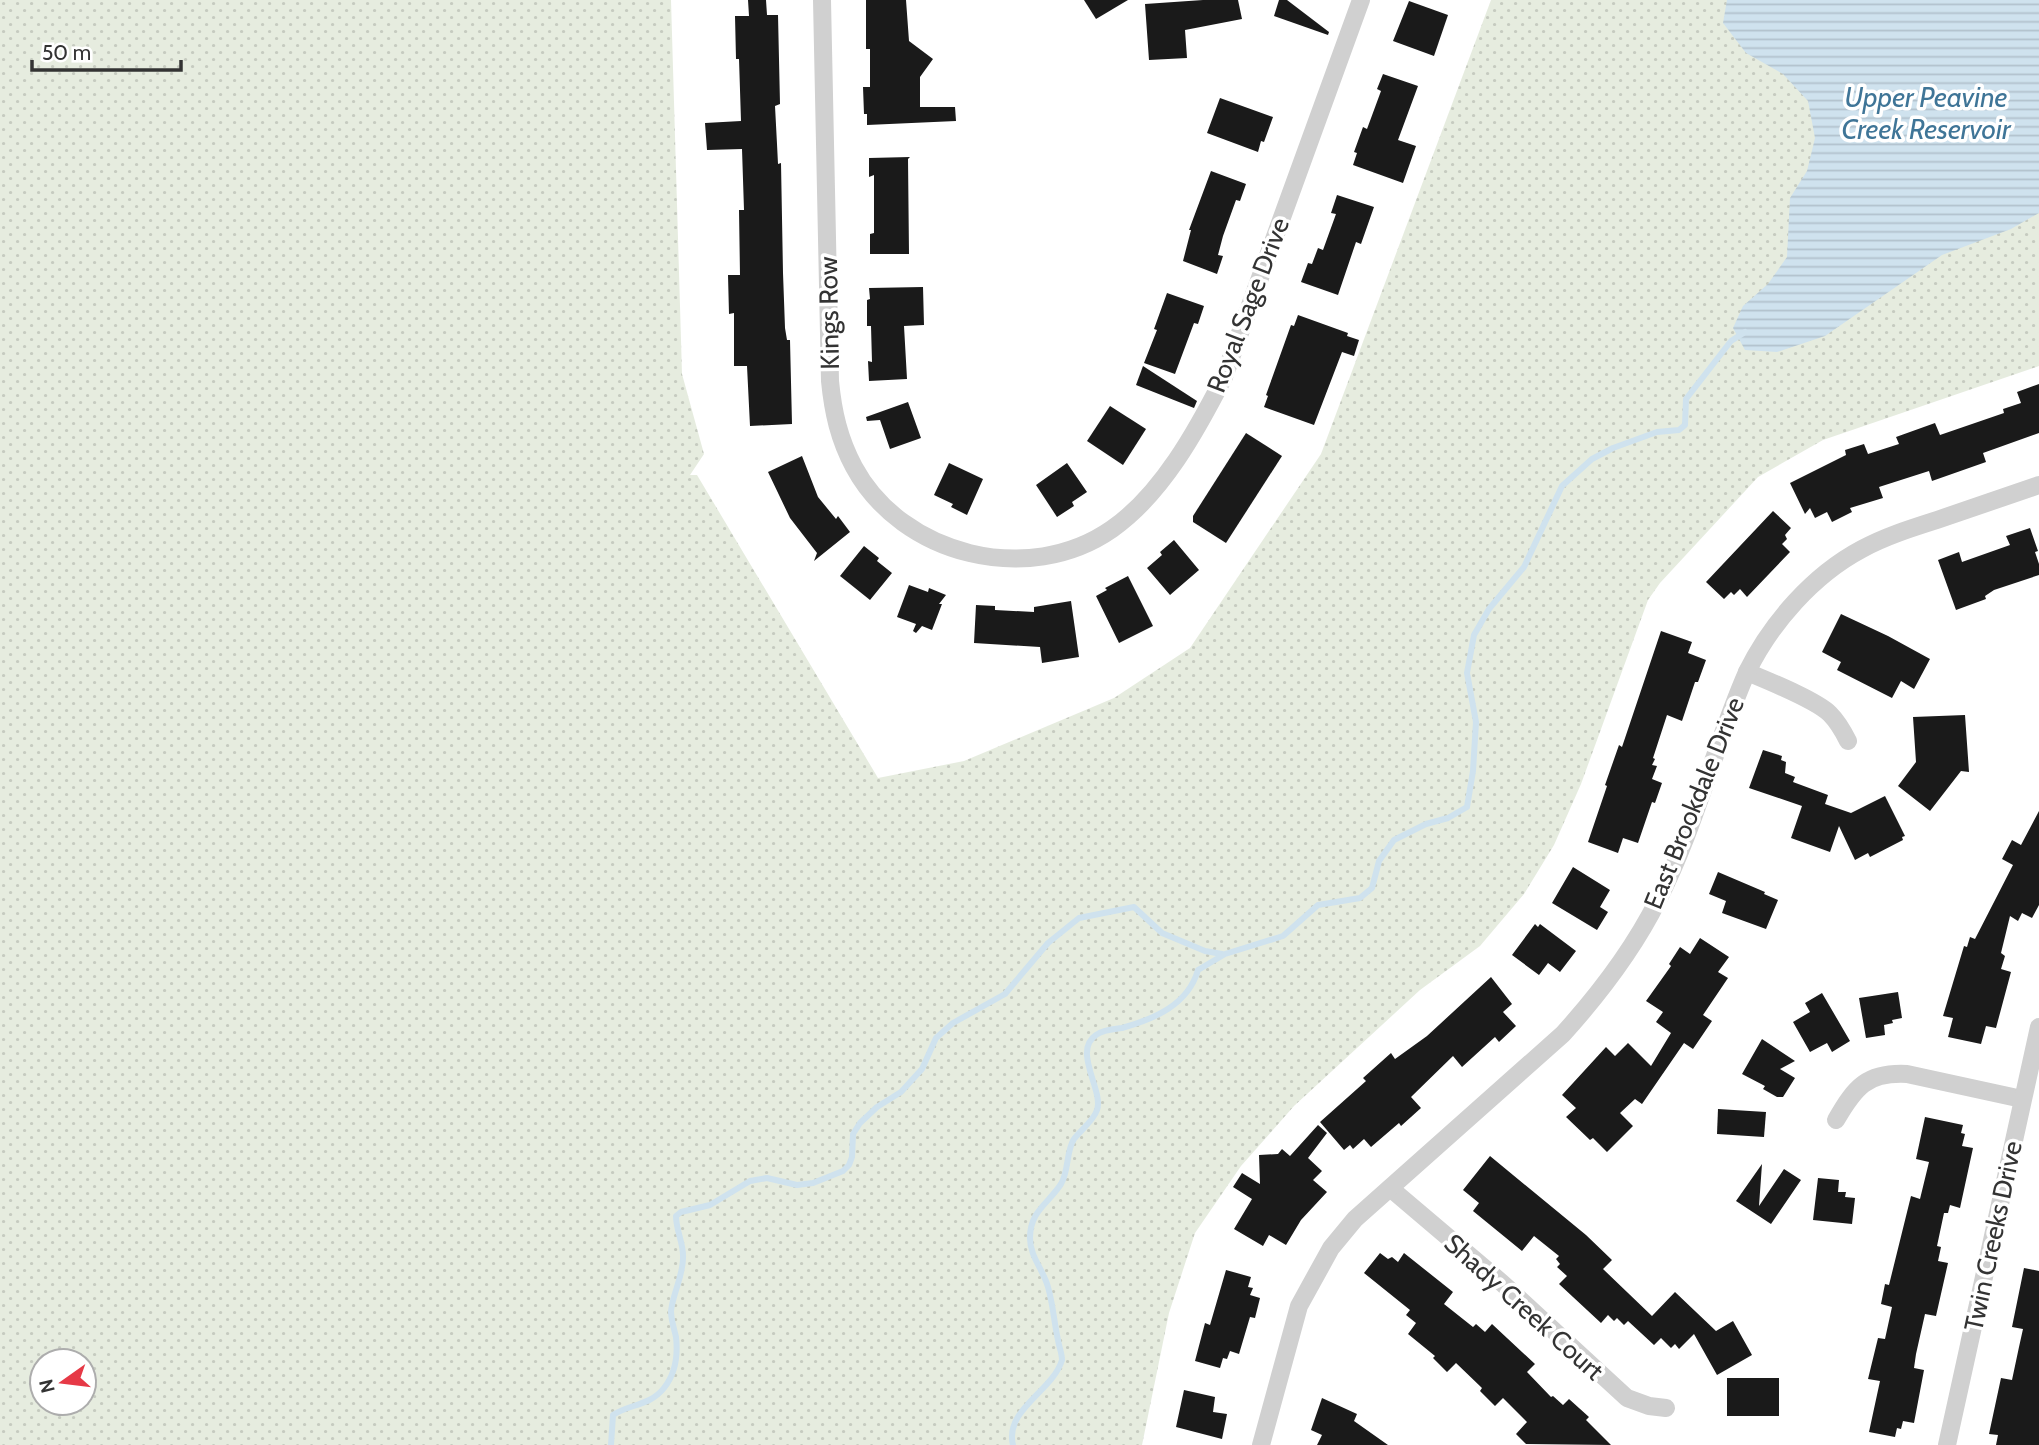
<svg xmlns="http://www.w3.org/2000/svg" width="2039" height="1445" viewBox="0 0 2039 1445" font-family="Cabin,sans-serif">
<defs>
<pattern id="grass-dots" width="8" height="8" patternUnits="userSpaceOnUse" patternTransform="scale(1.75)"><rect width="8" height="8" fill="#e6ecdf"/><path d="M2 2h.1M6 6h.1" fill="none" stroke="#c6cbc0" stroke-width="1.8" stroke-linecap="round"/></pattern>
<pattern id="water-rules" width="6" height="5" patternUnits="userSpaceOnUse" patternTransform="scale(1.75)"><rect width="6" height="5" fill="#cfe2ee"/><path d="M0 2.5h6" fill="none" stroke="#b2c2cd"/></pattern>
</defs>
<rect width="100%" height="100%" fill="#fff"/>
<path fill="url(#grass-dots)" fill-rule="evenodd" d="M 0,0 L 671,0 L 682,374 L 704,454 L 690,475 L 697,475 L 878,778 L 964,761 L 1114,698 L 1190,648 L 1321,454 L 1491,0 L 2039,0 L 2039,366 L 1823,440 L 1758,477 L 1660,583 L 1648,600 L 1581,784 L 1554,845 L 1524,894 L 1480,946 L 1420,990 L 1294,1106 L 1241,1166 L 1195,1233 L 1169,1313 L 1142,1445 L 0,1445 ZM 42,1361 L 84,1361 L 84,1403 L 42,1403 Z"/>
<path fill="url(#water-rules)" d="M 1727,0 L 2039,0 L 2039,213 L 2011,229 L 1942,255 L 1825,336 L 1777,352 L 1745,350 L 1733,328 L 1743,306 L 1768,284 L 1787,257 L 1790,198 L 1807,171 L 1815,138 L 1808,101 L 1783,74 L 1746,53 L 1723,23 Z"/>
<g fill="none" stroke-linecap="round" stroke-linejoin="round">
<g stroke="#cfe2ee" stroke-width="6">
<path d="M 611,1445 L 613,1415 C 629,1404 650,1406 664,1388 C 676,1373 678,1355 676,1337 C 674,1328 671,1320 671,1311 C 673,1293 683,1276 683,1258 C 684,1244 676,1231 676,1216 L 681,1212 L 710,1205 L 750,1181 L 767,1178 L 797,1185 L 813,1183 L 843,1171 L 849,1165 L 852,1157 L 853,1134 L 860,1123 L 877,1107 L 901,1092 L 922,1069 L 936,1038 L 953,1023 L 1005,994 L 1048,943 L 1079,918 L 1134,907 L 1162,933 L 1205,951 L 1222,954"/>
<path d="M 1013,1445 C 1004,1410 1053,1391 1062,1360 C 1062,1353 1059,1347 1058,1340 C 1054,1322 1053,1304 1048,1287 C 1043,1269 1030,1257 1030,1238 C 1030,1211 1048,1204 1061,1184 C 1069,1171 1066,1151 1074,1139 C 1081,1130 1094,1120 1097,1110 C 1104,1091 1072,1051 1096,1035 C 1102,1030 1114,1029 1122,1028 C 1154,1019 1188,1005 1198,970 L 1225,954 L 1283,936 L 1318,905 L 1360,898 L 1372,888 L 1379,861 L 1394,840 L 1426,824 L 1448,818 L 1467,807 L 1473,771 L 1476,722 L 1467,673 L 1474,635 L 1489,609 L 1524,567 L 1562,486 L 1592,459 L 1613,448 L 1657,432 L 1679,430 L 1685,425 L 1686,399 L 1731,341 L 1745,332"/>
</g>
</g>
<g fill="#1a1a1a">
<path d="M 748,0 L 766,0 L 767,15 L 778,15 L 780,104 L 775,106 L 777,144 L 778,164 L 781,163 L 783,273 L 785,328 L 787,340 L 790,340 L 792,424 L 750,426 L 747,366 L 734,366 L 734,313 L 729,314 L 728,275 L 740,275 L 739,210 L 744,210 L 742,149 L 707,150 L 705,123 L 741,121 L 739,59 L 736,59 L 735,16 L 749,16 Z"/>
<path d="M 866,0 L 906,0 L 909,41 L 933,59 L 920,77 L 920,107 L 955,107 L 956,121 L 867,125 L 867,114 L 864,114 L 863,87 L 870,87 L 870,49 L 866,49 Z"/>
<path d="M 1084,0 L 1128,0 L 1096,19 Z"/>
<path d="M 1203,0 L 1238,0 L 1242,19 L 1185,30 L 1187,58 L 1149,60 L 1145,4 Z"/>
<path d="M 1279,0 L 1287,0 L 1329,32 L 1328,35 L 1274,16 Z"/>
<path d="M 1409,1 L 1448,15 L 1434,56 L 1393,41 Z"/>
<path d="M 1383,74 L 1418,86 L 1398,140 L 1416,146 L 1403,183 L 1353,165 L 1357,153 L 1354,152 L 1363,127 L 1367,129 L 1381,91 L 1377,89 Z"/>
<path d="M 1220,98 L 1273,117 L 1264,142 L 1261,141 L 1258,152 L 1207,133 Z"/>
<path d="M 910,157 L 908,159 L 909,254 L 870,254 L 870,234 L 874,233 L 874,175 L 869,177 L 869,158 Z"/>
<path d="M 1211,171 L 1246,184 L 1240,201 L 1236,200 L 1223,236 L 1218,255 L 1223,256 L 1217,274 L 1183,261 L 1191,230 L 1189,230 Z"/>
<path d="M 1337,195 L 1374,207 L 1361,244 L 1356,242 L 1338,295 L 1301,282 L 1308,263 L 1312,264 L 1318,248 L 1323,250 L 1336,214 L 1331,213 Z"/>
<path d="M 923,287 L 924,325 L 904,326 L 907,379 L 869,381 L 868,361 L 872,362 L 871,326 L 867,326 L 867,300 L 870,299 L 869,288 Z"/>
<path d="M 1167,293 L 1204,306 L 1198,324 L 1194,323 L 1175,374 L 1144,363 L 1157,330 L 1154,329 Z"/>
<path d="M 1298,315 L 1348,333 L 1347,336 L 1359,340 L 1354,356 L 1342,352 L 1314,425 L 1264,407 L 1268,396 L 1266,395 L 1291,325 L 1294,326 Z"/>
<path d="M 1143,366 L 1197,401 L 1194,408 L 1136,385 Z"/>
<path d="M 2039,384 L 2039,433 L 1983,453 L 1986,462 L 1932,481 L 1929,471 L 1879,487 L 1883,498 L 1850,508 L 1852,512 L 1832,522 L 1827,512 L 1815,518 L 1810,508 L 1805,514 L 1790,483 L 1846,455 L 1845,450 L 1864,444 L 1868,454 L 1899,444 L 1896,437 L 1935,423 L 1940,435 L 2004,413 L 2003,409 L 2021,403 L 2017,392 Z"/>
<path d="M 908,402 L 921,438 L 890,449 L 880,420 L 867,421 L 866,417 Z"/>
<path d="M 1110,406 L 1146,429 L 1123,465 L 1087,441 Z"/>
<path d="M 1246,433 L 1282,456 L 1226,543 L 1193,522 L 1193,516 Z"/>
<path d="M 802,456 L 818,497 L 836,519 L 838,516 L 850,532 L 814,561 L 817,553 L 790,518 L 768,472 Z"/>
<path d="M 949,463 L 983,479 L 967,515 L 951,507 L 953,504 L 934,495 Z"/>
<path d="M 1067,463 L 1087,492 L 1072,502 L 1074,506 L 1057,517 L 1036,485 Z"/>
<path d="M 1773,511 L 1791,528 L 1785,535 L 1787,539 L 1782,544 L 1790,552 L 1747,597 L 1740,589 L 1734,595 L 1731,592 L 1724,599 L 1706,582 Z"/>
<path d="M 2030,528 L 2038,551 L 2035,552 L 2039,564 L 2039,575 L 1994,590 L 1985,596 L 1986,599 L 1956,610 L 1938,560 L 1959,552 L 1962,562 L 2010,545 L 2006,536 Z"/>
<path d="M 1174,540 L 1199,570 L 1170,595 L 1147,568 L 1162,555 L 1160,552 Z"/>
<path d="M 864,546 L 879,558 L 877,561 L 892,573 L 870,600 L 840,576 Z"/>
<path d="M 1128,576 L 1153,626 L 1119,643 L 1096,596 L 1107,590 L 1105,588 Z"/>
<path d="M 909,585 L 928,592 L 929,588 L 946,595 L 939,604 L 942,604 L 932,630 L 922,626 L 916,633 L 913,631 L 916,624 L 897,617 Z"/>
<path d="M 1071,601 L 1079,657 L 1042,663 L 1040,647 L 974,643 L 976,605 L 995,606 L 995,610 L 1034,612 L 1034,607 Z"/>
<path d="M 1841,614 L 1888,636 L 1930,659 L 1914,689 L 1901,681 L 1892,698 L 1837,670 L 1841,662 L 1822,652 Z"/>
<path d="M 1661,631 L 1692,642 L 1688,653 L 1706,660 L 1698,682 L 1695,682 L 1682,721 L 1667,715 L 1653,758 L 1655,759 L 1652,765 L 1657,766 L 1652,779 L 1662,783 L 1655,803 L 1652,802 L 1638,843 L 1623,838 L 1618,853 L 1588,842 L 1607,786 L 1605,785 L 1619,745 L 1622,747 Z"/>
<path d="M 1965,715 L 1969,772 L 1961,771 L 1930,811 L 1898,786 L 1916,762 L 1913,717 Z"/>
<path d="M 1763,750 L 1782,756 L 1781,760 L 1786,762 L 1785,773 L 1795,777 L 1793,782 L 1828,795 L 1825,804 L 1851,813 L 1885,796 L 1905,836 L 1902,837 L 1903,840 L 1870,857 L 1868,853 L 1855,860 L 1839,826 L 1830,852 L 1791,838 L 1802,806 L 1749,788 Z"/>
<path d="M 2039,811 L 2039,905 L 2032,918 L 2022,913 L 2018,921 L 2010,916 L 2001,953 L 2005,956 L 2001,969 L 2011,972 L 1996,1028 L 1986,1026 L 1981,1044 L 1948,1037 L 1953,1018 L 1943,1016 L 1964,946 L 1967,947 L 1970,937 L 1975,939 L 2013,865 L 2002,859 L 2012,840 L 2021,845 Z"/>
<path d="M 1573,867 L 1610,890 L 1600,907 L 1608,912 L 1597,930 L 1552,903 Z"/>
<path d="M 1718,872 L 1765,892 L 1764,894 L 1778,900 L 1766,929 L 1722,913 L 1726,901 L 1709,894 Z"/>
<path d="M 1535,924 L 1538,927 L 1540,924 L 1576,951 L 1560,972 L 1548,963 L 1539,975 L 1512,955 Z"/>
<path d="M 1700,938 L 1729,957 L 1718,972 L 1728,978 L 1703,1015 L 1712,1021 L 1693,1049 L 1684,1043 L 1642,1104 L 1635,1099 L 1620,1113 L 1633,1126 L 1607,1152 L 1593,1138 L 1590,1140 L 1566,1117 L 1576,1108 L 1562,1095 L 1606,1047 L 1615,1056 L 1628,1043 L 1651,1066 L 1671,1033 L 1656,1022 L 1663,1012 L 1646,1001 L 1671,966 L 1669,964 L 1680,947 L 1690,954 Z"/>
<path d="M 1491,977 L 1512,1004 L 1503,1012 L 1516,1026 L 1499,1042 L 1495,1037 L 1462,1067 L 1453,1056 L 1411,1097 L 1421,1108 L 1401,1126 L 1399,1123 L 1371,1147 L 1364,1139 L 1353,1149 L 1350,1145 L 1344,1150 L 1320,1122 L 1366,1081 L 1363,1078 L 1391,1053 L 1395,1059 L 1427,1036 Z"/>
<path d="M 1898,992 L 1902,1018 L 1892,1020 L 1893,1023 L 1884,1025 L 1885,1035 L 1866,1038 L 1859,998 Z"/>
<path d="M 1822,993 L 1850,1041 L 1832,1052 L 1827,1043 L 1810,1052 L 1793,1022 L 1810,1012 L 1805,1003 Z"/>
<path d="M 1762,1039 L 1795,1061 L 1780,1069 L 1795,1078 L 1783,1097 L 1777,1097 L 1763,1089 L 1765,1086 L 1742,1074 Z"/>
<path d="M 1718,1109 L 1766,1112 L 1764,1137 L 1717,1134 Z"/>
<path d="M 1925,1117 L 1963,1125 L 1961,1133 L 1965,1134 L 1962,1146 L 1973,1148 L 1960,1208 L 1950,1205 L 1948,1213 L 1944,1213 L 1937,1246 L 1941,1247 L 1938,1261 L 1948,1263 L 1936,1316 L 1925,1314 L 1916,1354 L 1914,1368 L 1924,1370 L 1914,1423 L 1903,1421 L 1901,1429 L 1897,1428 L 1895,1437 L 1869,1432 L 1880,1381 L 1868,1379 L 1878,1338 L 1885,1339 L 1892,1307 L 1881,1304 L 1885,1284 L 1889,1285 L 1911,1196 L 1920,1199 L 1929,1162 L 1916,1159 Z"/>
<path d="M 1318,1125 L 1327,1133 L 1308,1158 L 1322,1171 L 1313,1180 L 1327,1192 L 1301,1220 L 1286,1245 L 1269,1235 L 1263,1246 L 1234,1229 L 1252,1199 L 1233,1187 L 1242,1173 L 1260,1184 L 1259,1155 L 1278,1154 L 1282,1149 L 1290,1156 Z"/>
<path d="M 1490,1156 L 1586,1235 L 1612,1260 L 1603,1269 L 1652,1316 L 1675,1292 L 1716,1331 L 1733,1321 L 1752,1355 L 1717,1375 L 1694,1334 L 1679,1349 L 1675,1344 L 1671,1348 L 1661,1338 L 1654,1345 L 1628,1321 L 1624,1325 L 1617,1318 L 1614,1321 L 1608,1315 L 1601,1323 L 1559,1284 L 1567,1276 L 1557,1267 L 1560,1264 L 1556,1259 L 1559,1256 L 1534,1236 L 1522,1251 L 1473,1211 L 1479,1203 L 1463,1190 Z"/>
<path d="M 1762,1164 L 1759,1206 L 1784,1169 L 1801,1180 L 1771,1224 L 1736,1201 Z"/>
<path d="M 1818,1178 L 1839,1180 L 1838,1192 L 1846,1192 L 1845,1197 L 1855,1198 L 1852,1224 L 1813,1220 Z"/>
<path d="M 1380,1253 L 1388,1259 L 1392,1257 L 1398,1262 L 1404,1253 L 1453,1292 L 1444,1304 L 1473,1327 L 1476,1324 L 1485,1332 L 1492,1324 L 1535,1364 L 1527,1372 L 1551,1397 L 1553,1396 L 1563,1405 L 1569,1399 L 1589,1417 L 1586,1420 L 1611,1445 L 1526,1444 L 1516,1434 L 1527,1422 L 1503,1398 L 1495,1406 L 1480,1391 L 1482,1388 L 1456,1363 L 1447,1372 L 1433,1358 L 1435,1356 L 1408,1334 L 1416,1323 L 1406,1315 L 1410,1310 L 1364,1273 Z"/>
<path d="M 2024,1268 L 2039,1271 L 2039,1445 L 1996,1445 L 1998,1435 L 1989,1434 L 2001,1378 L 2012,1380 L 2019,1347 L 2023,1329 L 2012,1327 Z"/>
<path d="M 1226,1270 L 1251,1277 L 1248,1287 L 1253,1288 L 1250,1295 L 1260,1298 L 1255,1318 L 1250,1317 L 1239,1354 L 1230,1351 L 1227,1359 L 1223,1358 L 1220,1368 L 1195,1361 L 1205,1323 L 1210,1325 Z"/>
<rect x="1727" y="1378" width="52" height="38"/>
<path d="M 1184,1390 L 1215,1397 L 1213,1412 L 1227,1414 L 1222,1439 L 1176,1427 Z"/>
<path d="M 1322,1398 L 1357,1414 L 1354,1421 L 1388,1445 L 1317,1445 L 1322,1435 L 1311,1430 Z"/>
</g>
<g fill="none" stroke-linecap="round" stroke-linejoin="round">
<g stroke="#d0d0d0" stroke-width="18">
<path d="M 822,0 L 830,381 C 833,412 839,439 854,467 C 902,556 1029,587 1112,529 C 1162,494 1197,430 1224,377 L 1361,0"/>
<path d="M 1747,672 C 1766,680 1816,700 1830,714 C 1838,722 1843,731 1848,741"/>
<path d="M 1836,1120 C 1855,1087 1867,1072 1907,1074 L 2022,1099"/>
<path d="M 1390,1188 L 1502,1283 L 1627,1398 L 1649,1406 L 1666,1408"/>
<path d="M 1261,1445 L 1299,1306 L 1331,1248 L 1355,1219 L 1563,1034 C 1600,993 1633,950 1658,900 C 1695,828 1714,747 1747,672 C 1771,623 1813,575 1862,549 C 1886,536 1912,528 1937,520 C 1971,508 2005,497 2039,485"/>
<path d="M 1947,1445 L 2039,1027"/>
</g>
</g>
<g text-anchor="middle" stroke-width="7" stroke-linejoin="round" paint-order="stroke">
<g font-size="26" fill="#333" stroke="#fff">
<text transform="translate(1248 305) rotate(-69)" y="9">Royal Sage Drive</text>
<text transform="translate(829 313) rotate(-91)" y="9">Kings Row</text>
<text transform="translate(1694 803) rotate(-68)" y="9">East Brookdale Drive</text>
<text transform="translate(1993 1236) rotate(-78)" y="9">Twin Creeks Drive</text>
<text transform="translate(1524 1307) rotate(42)" y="9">Shady Creek Court</text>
</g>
<g font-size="28" font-style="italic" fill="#3f7597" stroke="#fff">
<text x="1926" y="107">Upper Peavine<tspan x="1926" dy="32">Creek Reservoir</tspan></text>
</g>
</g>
<g transform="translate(63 1382) rotate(256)"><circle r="33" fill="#ffffff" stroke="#adadad" stroke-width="2"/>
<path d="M0-5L12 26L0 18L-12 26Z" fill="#e63946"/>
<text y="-10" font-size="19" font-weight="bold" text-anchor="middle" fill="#333333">N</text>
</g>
<path d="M32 60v10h149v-10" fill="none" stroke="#333333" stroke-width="3.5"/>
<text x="42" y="60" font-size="21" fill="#333333" stroke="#ffffff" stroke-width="5" paint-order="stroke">50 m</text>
</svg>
